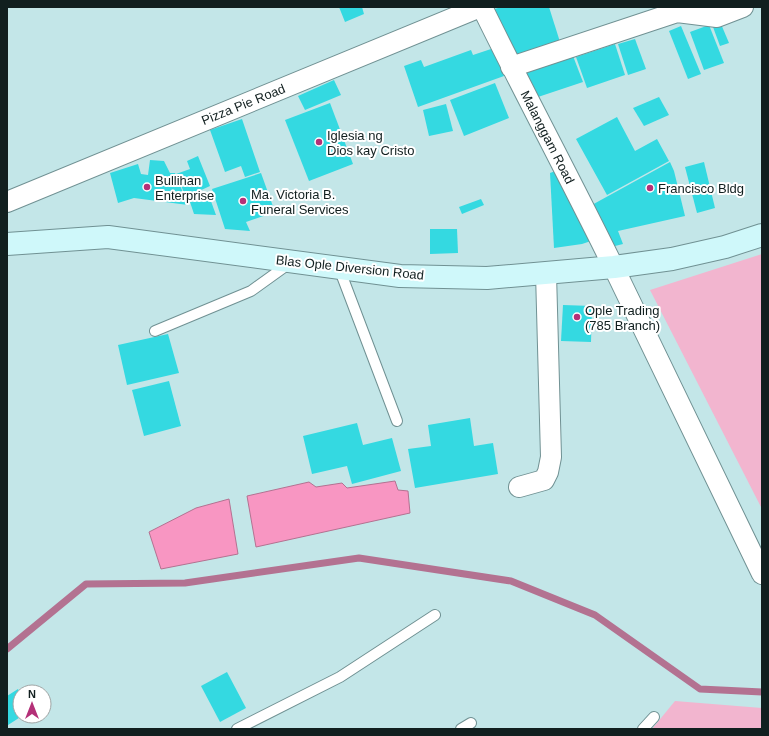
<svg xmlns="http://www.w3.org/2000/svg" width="769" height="736" viewBox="0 0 769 736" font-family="Helvetica,sans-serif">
<rect width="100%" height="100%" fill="#c3e6e8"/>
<g fill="#f2b5cf">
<path d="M 762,254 L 762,509 L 650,290 Z"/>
<path d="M 675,701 L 762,708 L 762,729 L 652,729 Z"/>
</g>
<g fill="#f896c2" stroke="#b37291">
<path d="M 395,481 L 398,490 L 408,491 L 410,513 L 256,547 L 247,496 L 309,482 L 316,487 L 342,483 L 347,488 Z"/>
<path d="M 229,499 L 238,554 L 161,569 L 149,532 L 196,508 Z"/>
</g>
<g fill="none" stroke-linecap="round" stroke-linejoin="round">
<path stroke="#b37291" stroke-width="7" d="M 7,649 L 86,584 L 185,583 L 359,558 L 511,581 L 595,615 L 700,689 L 762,692"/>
</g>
<g fill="#34d9e1">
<path d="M 339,7 L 362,7 L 364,14 L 345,22 Z"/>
<path d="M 502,7 L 549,7 L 560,42 L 516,56 L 494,9 Z"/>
<path d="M 721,24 L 729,43 L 720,46 L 713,27 Z"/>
<path d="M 709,25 L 724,63 L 704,70 L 690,32 Z"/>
<path d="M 681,26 L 701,74 L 688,79 L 669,31 Z"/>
<path d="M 635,39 L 646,69 L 628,75 L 618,44 Z"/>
<path d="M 615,44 L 625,75 L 587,88 L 576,57 Z"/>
<path d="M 494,48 L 504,76 L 418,107 L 404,66 L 421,60 L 424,67 L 471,50 L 473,55 Z"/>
<path d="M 573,56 L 583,82 L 538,97 L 526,73 Z"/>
<path d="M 334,80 L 341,95 L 305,110 L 298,96 Z"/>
<path d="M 495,83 L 509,118 L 464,136 L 450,100 Z"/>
<path d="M 659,97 L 669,115 L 644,126 L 633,108 Z"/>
<path d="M 330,103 L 353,164 L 309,181 L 285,120 Z"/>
<path d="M 446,104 L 453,131 L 429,136 L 423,110 Z"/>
<path d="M 617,117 L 635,151 L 657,139 L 669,161 L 607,195 L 576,139 Z"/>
<path d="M 242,119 L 260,172 L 245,177 L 241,166 L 225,172 L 210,130 Z"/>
<path d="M 198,156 L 210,186 L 186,197 L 176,174 L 190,169 L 187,161 Z"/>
<path d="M 150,160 L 164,161 L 170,173 L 175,173 L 188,205 L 134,198 L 118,203 L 110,173 L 138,164 L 141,174 L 148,175 Z"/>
<path d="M 670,162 L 674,171 L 685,216 L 618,231 L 623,244 L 611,247 L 590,206 Z"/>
<path d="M 704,162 L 715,208 L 697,213 L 685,167 Z"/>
<path d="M 558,170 L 591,241 L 582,244 L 554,248 L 550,173 Z"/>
<path d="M 261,173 L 275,212 L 246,222 L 250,231 L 225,229 L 212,189 Z"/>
<path d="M 208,193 L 216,215 L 194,214 L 189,199 Z"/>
<path d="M 481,199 L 484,205 L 462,214 L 459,207 Z"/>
<path d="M 430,229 L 457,229 L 458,253 L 430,254 Z"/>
<path d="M 563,305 L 592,306 L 591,342 L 561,341 Z"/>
<path d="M 168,334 L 179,373 L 127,385 L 118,345 Z"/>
<path d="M 169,381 L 181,426 L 144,436 L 132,390 Z"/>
<path d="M 470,418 L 474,446 L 493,443 L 498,474 L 415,488 L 408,449 L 431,446 L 428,425 Z"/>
<path d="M 357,423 L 363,445 L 392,438 L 401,471 L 352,484 L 347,466 L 312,474 L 303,436 Z"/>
<path d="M 227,672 L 246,708 L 220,722 L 201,686 Z"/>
<path d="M 18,689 L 20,693 L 20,716 L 22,716 L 8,725 L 7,696 Z"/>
</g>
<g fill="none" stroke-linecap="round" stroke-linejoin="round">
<g stroke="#709193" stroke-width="12">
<g id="lane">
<path d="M 339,268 L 397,421"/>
<path d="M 155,331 L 251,291 L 290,263"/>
<path d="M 237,729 L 340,677 L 435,615"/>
<path d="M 461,729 L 471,723"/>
<path d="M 643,729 L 654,717"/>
</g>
</g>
<g stroke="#709193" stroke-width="22">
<g id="street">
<path d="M 482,7 C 525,95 571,180 614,268 C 664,370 713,472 762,574"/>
<path d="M 511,67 L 677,12 L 717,17 L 743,7"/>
<path d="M 7,202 L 480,7"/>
<path d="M 519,487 L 544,480 L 548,472 L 551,457 L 546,273"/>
</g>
</g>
<g stroke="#709193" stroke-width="24">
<path id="secondary" d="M 7,244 L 108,237 L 400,276 L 487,278 L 614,267 L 672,259 L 725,247 L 762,235"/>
</g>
<use href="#lane" stroke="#fff" stroke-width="10"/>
<use href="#street" stroke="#fff" stroke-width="20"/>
<use href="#secondary" stroke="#cff8fa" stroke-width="22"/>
</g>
<g fill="#b43078" stroke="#fff" stroke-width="1.5">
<circle cx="319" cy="142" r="4"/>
<circle cx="147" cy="187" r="4"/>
<circle cx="650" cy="188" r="4"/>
<circle cx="243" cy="201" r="4"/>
<circle cx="577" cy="317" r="4"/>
</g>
<g text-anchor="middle" stroke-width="4" stroke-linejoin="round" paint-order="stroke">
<g font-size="13" fill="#111f1f" stroke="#fff">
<text transform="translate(243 104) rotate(-22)" y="5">Pizza Pie Road</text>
<text transform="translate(548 137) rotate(63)" y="5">Malanggam Road</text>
<text transform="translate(350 267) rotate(6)" y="5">Blas Ople Diversion Road</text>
</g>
<g font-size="13" fill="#111f1f" stroke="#fff" text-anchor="start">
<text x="327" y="140">Iglesia ng<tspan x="327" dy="15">Dios kay Cristo</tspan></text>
<text x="155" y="185">Bullihan<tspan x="155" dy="15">Enterprise</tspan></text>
<text x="658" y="193">Francisco Bldg</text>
<text x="251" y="199">Ma. Victoria B.<tspan x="251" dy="15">Funeral Services</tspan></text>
<text x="585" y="315">Ople Trading<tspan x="585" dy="15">(785 Branch)</tspan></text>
</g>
</g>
<rect width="769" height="736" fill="none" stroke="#111f1f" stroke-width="16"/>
<g transform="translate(32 704)"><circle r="19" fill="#ffffff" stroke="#a0a5a5"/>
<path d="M0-3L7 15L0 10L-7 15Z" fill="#b43078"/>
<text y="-6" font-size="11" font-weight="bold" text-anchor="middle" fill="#111f1f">N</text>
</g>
</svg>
